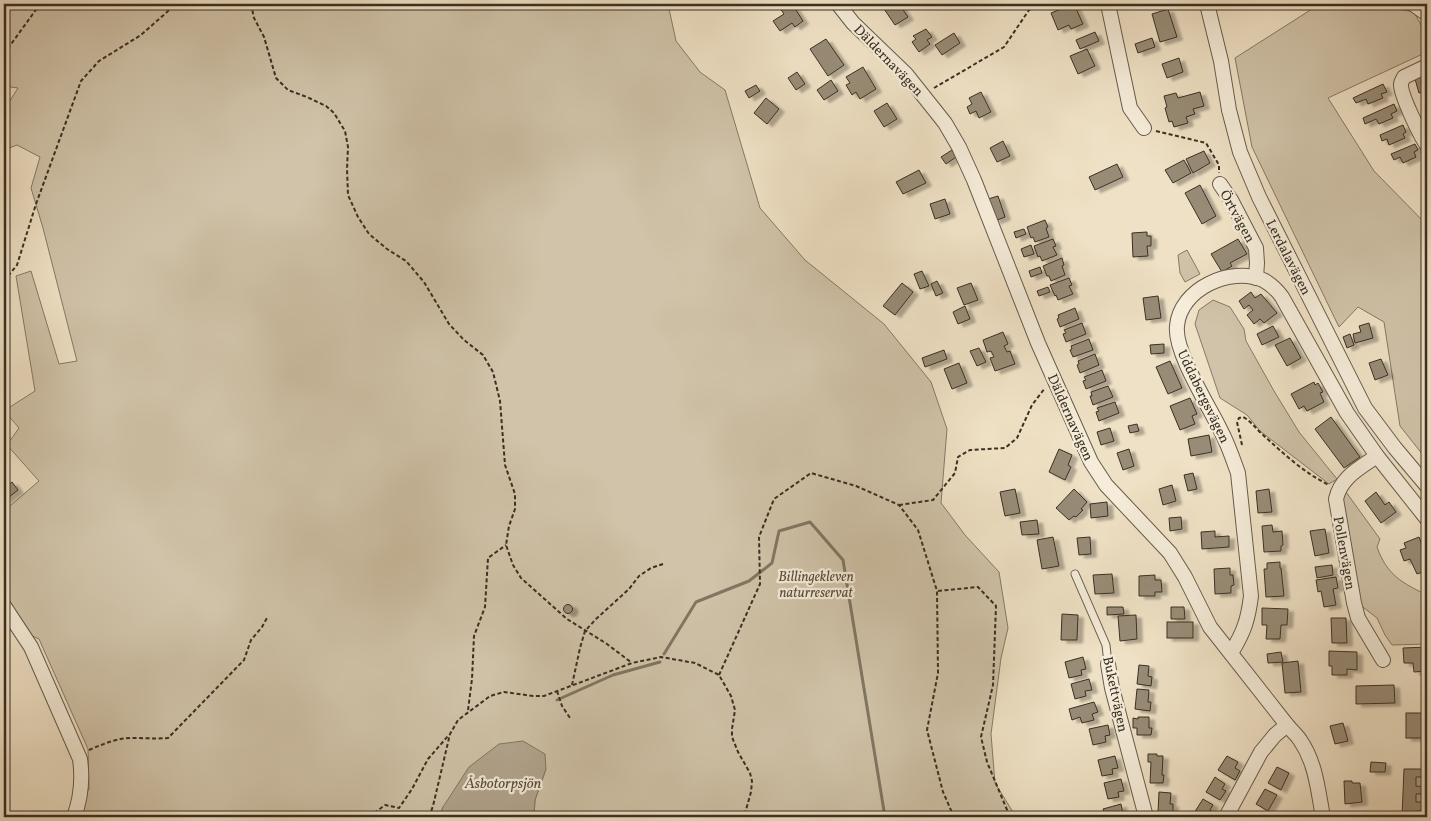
<svg xmlns="http://www.w3.org/2000/svg" width="1431" height="821" viewBox="0 0 1431 821" font-family="Vollkorn,serif">
<defs>
<filter id="shadow"><feDropShadow dx="5.5" dy="3" stdDeviation="1" flood-color="#0004"/></filter>
</defs>
<rect width="100%" height="100%" fill="#efe1c5"/>
<filter id="stains"><feTurbulence type="fractalNoise" baseFrequency=".004" numOctaves="4"/><feColorMatrix values="0 0 0 0 .2 0 0 0 0 .09 0 0 0 0 .02 0 0 0 .5 -.17"/></filter>
<radialGradient id="worn" r=".72"><stop offset=".6" stop-color="#630" stop-opacity="0"/><stop offset="1" stop-color="#630" stop-opacity=".3"/></radialGradient>
<g fill="#d0c3a9" stroke="#847a66">
<path d="M 4,4 L 668,4 L 676,41 L 700,72 L 725,90 L 760,208 L 805,260 L 884,324 L 931,382 L 947,429 L 941,503 L 965,535 L 999,572 L 1008,628 L 1001,658 L 991,734 L 995,783 L 1016,817 L 534,817 L 535,800 L 546,769 L 443,807 L 439,817 L 70,817 L 89,789 L 88,749 L 39,639 L 4,623 L 4,511 L 39,481 L 7,445 L 19,428 L 7,414 L 4,414 L 4,407 L 10,407 L 35,391 L 16,276 L 31,271 L 59,364 L 77,361 L 43,228 L 31,188 L 40,157 L 17,145 L 4,150 L 4,110 L 18,88 L 4,86 Z"/>
<path d="M 1311,4 L 1372,4 L 1414,12 L 1427,36 L 1427,52 L 1328,98 L 1374,171 L 1427,225 L 1427,460 L 1400,426 L 1384,322 L 1358,307 L 1339,327 L 1252,147 L 1235,58 L 1312,9 Z"/>
<path d="M 1187,250 L 1200,274 L 1185,282 L 1180,273 L 1178,255 Z"/>
<path d="M 1213,300 L 1230,307 L 1244,329 L 1246,341 L 1274,391 L 1299,432 L 1337,479 L 1329,484 L 1260,431 L 1247,415 L 1220,398 L 1195,324 L 1199,310 Z"/>
<path d="M 1346,492 L 1380,539 L 1377,547 C 1387,575 1402,583 1427,595 L 1427,644 L 1392,645 L 1385,635 L 1377,618 L 1359,604 L 1342,495 Z"/>
</g>
<path fill="#b1a58e" stroke="#817663" d="M 523,741 L 545,754 L 546,769 L 535,800 L 534,817 L 439,817 L 443,807 L 469,767 L 499,744 Z"/>
<g fill="none" stroke-linecap="round" stroke-linejoin="round">
<g stroke="#817663" stroke-width="3">
<path d="M 664,654 L 696,602 L 749,581 L 772,563 L 779,531 L 810,522 L 843,560 L 885,817"/>
<path d="M 557,700 L 613,675 L 660,662"/>
</g>
</g>
<g fill="#988c77" stroke="#393023" filter="url(#shadow)">
<path d="M 777,4 L 790,4 L 792,8 L 794,7 L 803,21 L 795,27 L 792,23 L 780,31 L 773,21 L 784,14 Z"/>
<path d="M 885,4 L 899,4 L 908,17 L 895,25 L 882,6 Z"/>
<path d="M 1074,4 L 1083,24 L 1071,29 L 1069,25 L 1058,30 L 1051,13 Z"/>
<path d="M 1168,9 L 1177,37 L 1160,42 L 1152,14 Z"/>
<path d="M 926,29 L 932,37 L 927,40 L 930,44 L 919,52 L 912,42 L 916,39 L 913,36 Z"/>
<path d="M 1095,32 L 1099,41 L 1080,49 L 1076,40 Z"/>
<path d="M 954,33 L 960,43 L 942,55 L 935,45 Z"/>
<path d="M 1152,38 L 1155,47 L 1138,53 L 1135,44 Z"/>
<path d="M 826,39 L 844,65 L 828,76 L 810,49 Z"/>
<path d="M 1087,49 L 1095,66 L 1078,74 L 1070,56 Z"/>
<path d="M 1179,58 L 1183,72 L 1167,78 L 1162,64 Z"/>
<path d="M 863,67 L 876,89 L 860,99 L 856,92 L 852,95 L 846,85 L 850,83 L 846,77 Z"/>
<path d="M 797,72 L 805,84 L 796,90 L 788,78 Z"/>
<path d="M 1427,76 L 1427,91 L 1419,93 L 1415,79 Z"/>
<path d="M 831,80 L 838,91 L 824,100 L 817,90 Z"/>
<path d="M 1383,84 L 1387,92 L 1381,94 L 1383,98 L 1368,104 L 1366,99 L 1356,103 L 1353,98 Z"/>
<path d="M 756,85 L 760,91 L 749,98 L 745,91 Z"/>
<path d="M 981,92 L 991,112 L 979,118 L 976,111 L 970,114 L 967,107 L 972,104 L 969,98 Z"/>
<path d="M 1200,92 L 1204,106 L 1193,109 L 1195,114 L 1186,117 L 1188,123 L 1174,127 L 1172,121 L 1169,122 L 1165,108 L 1167,107 L 1164,96 L 1176,93 L 1178,98 Z"/>
<path d="M 766,98 L 779,109 L 767,124 L 754,113 Z"/>
<path d="M 887,103 L 897,119 L 884,127 L 874,111 Z"/>
<path d="M 1394,104 L 1397,111 L 1391,114 L 1393,118 L 1379,124 L 1376,119 L 1365,124 L 1363,118 Z"/>
<path d="M 1403,125 L 1406,132 L 1403,134 L 1405,138 L 1389,145 L 1387,139 L 1382,141 L 1380,135 Z"/>
<path d="M 1003,141 L 1010,156 L 997,162 L 990,148 Z"/>
<path d="M 1415,144 L 1418,150 L 1414,152 L 1416,157 L 1403,163 L 1400,157 L 1394,160 L 1391,154 Z"/>
<path d="M 952,150 L 956,157 L 946,164 L 941,157 Z"/>
<path d="M 1204,151 L 1210,163 L 1193,173 L 1186,159 Z"/>
<path d="M 1184,160 L 1191,173 L 1173,183 L 1165,170 Z"/>
<path d="M 1117,164 L 1123,177 L 1095,190 L 1089,177 Z"/>
<path d="M 919,170 L 926,183 L 903,194 L 896,182 Z"/>
<path d="M 1200,185 L 1216,216 L 1202,224 L 1185,193 Z"/>
<path d="M 998,196 L 1005,217 L 995,221 L 988,199 Z"/>
<path d="M 945,199 L 950,214 L 935,219 L 930,204 Z"/>
<path d="M 1045,220 L 1048,227 L 1046,228 L 1049,237 L 1035,242 L 1033,237 L 1031,238 L 1027,227 Z"/>
<path d="M 1024,229 L 1026,234 L 1016,238 L 1014,232 Z"/>
<path d="M 1147,232 L 1147,236 L 1151,236 L 1151,246 L 1147,246 L 1148,256 L 1133,257 L 1132,233 Z"/>
<path d="M 1053,239 L 1056,246 L 1053,247 L 1057,255 L 1042,261 L 1040,256 L 1038,257 L 1034,246 Z"/>
<path d="M 1238,239 L 1247,254 L 1230,263 L 1232,266 L 1222,272 L 1211,254 Z"/>
<path d="M 1031,245 L 1034,254 L 1024,257 L 1021,249 Z"/>
<path d="M 1062,258 L 1064,265 L 1062,266 L 1065,275 L 1051,281 L 1049,276 L 1047,276 L 1043,266 Z"/>
<path d="M 1040,267 L 1042,273 L 1031,277 L 1029,271 Z"/>
<path d="M 922,271 L 929,286 L 920,289 L 914,274 Z"/>
<path d="M 1069,278 L 1072,285 L 1069,286 L 1073,294 L 1058,300 L 1056,295 L 1055,296 L 1050,285 Z"/>
<path d="M 937,281 L 943,293 L 936,296 L 931,284 Z"/>
<path d="M 902,283 L 913,292 L 895,315 L 883,306 Z"/>
<path d="M 971,283 L 978,300 L 964,305 L 957,288 Z"/>
<path d="M 1048,287 L 1050,292 L 1039,296 L 1037,291 Z"/>
<path d="M 1251,292 L 1255,298 L 1261,294 L 1277,313 L 1264,323 L 1260,319 L 1254,324 L 1247,315 L 1253,310 L 1249,305 L 1244,309 L 1239,301 Z"/>
<path d="M 1158,296 L 1161,318 L 1146,320 L 1143,298 Z"/>
<path d="M 965,306 L 970,319 L 958,324 L 953,312 Z"/>
<path d="M 1075,308 L 1079,319 L 1060,327 L 1057,319 L 1059,318 L 1058,315 Z"/>
<path d="M 1082,323 L 1086,334 L 1066,342 L 1063,334 L 1066,333 L 1064,330 Z"/>
<path d="M 1369,323 L 1373,338 L 1355,343 L 1353,334 L 1361,332 L 1359,326 Z"/>
<path d="M 1273,326 L 1279,337 L 1262,345 L 1257,334 Z"/>
<path d="M 1003,332 L 1008,344 L 1004,346 L 1007,352 L 1010,351 L 1015,364 L 995,371 L 990,358 L 994,357 L 991,351 L 987,352 L 983,340 Z"/>
<path d="M 1350,334 L 1354,345 L 1347,348 L 1343,337 Z"/>
<path d="M 1290,338 L 1301,358 L 1287,366 L 1275,345 Z"/>
<path d="M 1089,339 L 1093,350 L 1073,357 L 1070,350 L 1072,349 L 1071,346 Z"/>
<path d="M 1164,344 L 1164,353 L 1151,354 L 1150,345 Z"/>
<path d="M 979,348 L 986,362 L 977,366 L 970,351 Z"/>
<path d="M 944,350 L 947,359 L 925,367 L 922,358 Z"/>
<path d="M 1095,354 L 1099,365 L 1080,373 L 1077,365 L 1079,364 L 1078,361 Z"/>
<path d="M 1381,359 L 1388,375 L 1375,380 L 1369,363 Z"/>
<path d="M 1170,361 L 1182,388 L 1168,394 L 1156,367 Z"/>
<path d="M 959,363 L 967,383 L 952,389 L 944,369 Z"/>
<path d="M 1102,370 L 1106,381 L 1086,389 L 1083,381 L 1086,380 L 1084,377 Z"/>
<path d="M 1314,382 L 1315,385 L 1318,383 L 1323,392 L 1320,393 L 1324,402 L 1307,411 L 1304,406 L 1299,409 L 1291,394 Z"/>
<path d="M 1108,386 L 1113,397 L 1093,405 L 1090,396 L 1092,396 L 1091,392 Z"/>
<path d="M 1190,398 L 1197,414 L 1192,416 L 1195,424 L 1180,430 L 1170,406 Z"/>
<path d="M 1115,402 L 1119,413 L 1099,421 L 1096,412 L 1099,411 L 1097,408 Z"/>
<path d="M 1331,417 L 1360,457 L 1344,468 L 1315,429 Z"/>
<path d="M 1137,424 L 1139,431 L 1130,433 L 1128,426 Z"/>
<path d="M 1110,428 L 1114,441 L 1101,445 L 1097,432 Z"/>
<path d="M 1209,435 L 1212,452 L 1191,456 L 1188,439 Z"/>
<path d="M 1059,449 L 1072,455 L 1068,465 L 1071,467 L 1065,480 L 1049,472 Z"/>
<path d="M 1129,449 L 1134,466 L 1123,470 L 1117,453 Z"/>
<path d="M 1193,473 L 1197,489 L 1188,491 L 1184,475 Z"/>
<path d="M 12,482 L 18,490 L 4,501 L 4,488 Z"/>
<path d="M 1172,485 L 1176,501 L 1163,505 L 1159,489 Z"/>
<path d="M 1015,489 L 1020,513 L 1005,516 L 1000,492 Z"/>
<path d="M 1074,489 L 1087,502 L 1081,509 L 1083,510 L 1076,517 L 1074,516 L 1069,520 L 1056,508 Z"/>
<path d="M 1269,489 L 1272,512 L 1258,513 L 1256,491 Z"/>
<path d="M 1376,492 L 1385,505 L 1389,502 L 1396,512 L 1381,523 L 1365,501 Z"/>
<path d="M 1107,502 L 1108,516 L 1091,518 L 1090,504 Z"/>
<path d="M 1181,517 L 1182,529 L 1170,531 L 1169,518 Z"/>
<path d="M 1037,520 L 1039,534 L 1022,535 L 1020,522 Z"/>
<path d="M 1272,525 L 1273,532 L 1282,531 L 1283,545 L 1281,546 L 1281,551 L 1264,552 L 1262,526 Z"/>
<path d="M 1325,529 L 1329,553 L 1315,556 L 1310,531 Z"/>
<path d="M 1215,531 L 1215,537 L 1229,536 L 1229,547 L 1202,549 L 1201,532 Z"/>
<path d="M 1053,537 L 1059,566 L 1042,569 L 1037,540 Z"/>
<path d="M 1090,537 L 1091,554 L 1079,555 L 1077,538 Z"/>
<path d="M 1419,537 L 1427,558 L 1427,570 L 1417,574 L 1410,559 L 1404,561 L 1400,550 L 1406,548 L 1404,543 Z"/>
<path d="M 1280,562 L 1280,568 L 1281,568 L 1284,596 L 1266,597 L 1264,569 L 1267,569 L 1267,563 Z"/>
<path d="M 1332,565 L 1333,575 L 1317,578 L 1315,567 Z"/>
<path d="M 1230,568 L 1230,575 L 1233,575 L 1234,585 L 1231,586 L 1231,593 L 1215,594 L 1214,569 Z"/>
<path d="M 1112,574 L 1114,593 L 1095,594 L 1093,575 Z"/>
<path d="M 1155,575 L 1155,580 L 1161,580 L 1162,592 L 1155,592 L 1155,596 L 1139,596 L 1139,576 Z"/>
<path d="M 1336,577 L 1338,588 L 1333,589 L 1336,605 L 1324,607 L 1321,591 L 1318,592 L 1316,580 Z"/>
<circle cx="568" cy="609" r="4.5"/>
<path d="M 1107,607 L 1123,607 L 1124,614 L 1107,615 Z"/>
<path d="M 1171,607 L 1184,607 L 1185,619 L 1171,619 Z"/>
<path d="M 1262,608 L 1288,609 L 1287,625 L 1281,625 L 1280,639 L 1266,639 L 1267,625 L 1262,625 Z"/>
<path d="M 1062,614 L 1078,615 L 1077,640 L 1061,640 Z"/>
<path d="M 1136,615 L 1137,639 L 1120,641 L 1118,616 Z"/>
<path d="M 1331,618 L 1346,618 L 1347,643 L 1332,643 Z"/>
<rect x="1167" y="622" width="26" height="16"/>
<path d="M 1427,647 L 1427,671 L 1414,672 L 1413,663 L 1404,663 L 1403,648 Z"/>
<path d="M 1329,651 L 1357,652 L 1357,670 L 1347,669 L 1347,675 L 1332,675 L 1332,666 L 1329,666 Z"/>
<path d="M 1281,652 L 1283,662 L 1268,663 L 1267,654 Z"/>
<path d="M 1083,657 L 1086,669 L 1081,670 L 1082,675 L 1069,678 L 1065,662 Z"/>
<path d="M 1298,661 L 1301,692 L 1285,693 L 1282,663 Z"/>
<path d="M 1139,665 L 1149,666 L 1148,676 L 1152,677 L 1151,686 L 1137,684 Z"/>
<path d="M 1089,679 L 1092,690 L 1085,691 L 1086,696 L 1075,699 L 1071,684 Z"/>
<path d="M 1394,685 L 1395,703 L 1356,704 L 1356,686 Z"/>
<path d="M 1137,689 L 1149,690 L 1148,702 L 1151,702 L 1150,711 L 1135,709 Z"/>
<path d="M 1094,702 L 1098,712 L 1092,714 L 1094,720 L 1082,723 L 1080,717 L 1072,720 L 1069,709 Z"/>
<rect x="1406" y="713" width="19" height="25"/>
<path d="M 1138,717 L 1149,717 L 1149,728 L 1152,728 L 1151,735 L 1137,735 L 1137,728 L 1133,728 L 1133,718 L 1138,719 Z"/>
<path d="M 1343,723 L 1348,741 L 1335,744 L 1330,726 Z"/>
<path d="M 1108,725 L 1110,735 L 1105,736 L 1106,742 L 1093,745 L 1089,729 Z"/>
<path d="M 1148,754 L 1157,754 L 1157,756 L 1163,756 L 1162,775 L 1164,775 L 1163,783 L 1150,783 L 1151,762 L 1148,762 Z"/>
<path d="M 1115,756 L 1118,768 L 1112,769 L 1113,774 L 1102,776 L 1098,760 Z"/>
<path d="M 1227,756 L 1238,762 L 1235,768 L 1240,771 L 1235,780 L 1218,770 Z"/>
<path d="M 1371,762 L 1386,763 L 1385,772 L 1370,772 Z"/>
<path d="M 1277,767 L 1289,773 L 1281,790 L 1268,783 Z"/>
<path d="M 1404,769 L 1427,769 L 1427,777 L 1416,777 L 1416,786 L 1427,787 L 1426,794 L 1416,794 L 1416,802 L 1425,802 L 1425,811 L 1417,811 L 1417,817 L 1402,817 Z"/>
<path d="M 1215,777 L 1225,784 L 1222,789 L 1226,791 L 1220,800 L 1206,792 Z"/>
<path d="M 1121,779 L 1124,791 L 1118,792 L 1119,797 L 1108,799 L 1104,783 Z"/>
<path d="M 1344,781 L 1352,781 L 1352,783 L 1360,783 L 1362,802 L 1345,804 Z"/>
<path d="M 1265,789 L 1277,795 L 1268,811 L 1256,804 Z"/>
<path d="M 1159,792 L 1171,793 L 1170,804 L 1173,804 L 1173,813 L 1158,812 Z"/>
<path d="M 1203,799 L 1213,805 L 1210,810 L 1216,814 L 1213,817 L 1201,817 L 1194,813 Z"/>
<path d="M 1121,804 L 1123,814 L 1118,815 L 1118,817 L 1106,817 L 1103,809 Z"/>
</g>
<g fill="none" stroke-linecap="round" stroke-linejoin="round">
<g stroke="#665c4c" stroke-width="9">
<path id="service" d="M 1075,574 L 1106,645 L 1108,664"/>
</g>
<g stroke="#665c4c" stroke-width="16">
<g id="minor">
<path d="M 838,4 L 853,23 L 906,74 L 945,123 L 959,147 L 974,180 L 1038,343 L 1091,462 L 1106,485 L 1170,553 L 1185,577 L 1210,627 L 1287,725 C 1291,730 1297,735 1300,740 C 1316,763 1318,791 1323,817"/>
<path d="M 1108,4 L 1130,108 L 1144,128"/>
<path d="M 1207,4 L 1221,61 L 1229,110 L 1240,152 L 1259,197 L 1365,408 L 1395,448 L 1427,486"/>
<path d="M 1413,4 L 1427,14"/>
<path d="M 1427,66 L 1404,77 C 1403,79 1401,82 1401,84 C 1400,94 1421,137 1427,145"/>
<path d="M 1220,184 L 1231,200 L 1256,248 L 1257,263 L 1256,278"/>
<path d="M 1377,456 C 1360,468 1341,477 1336,499 L 1354,603 L 1358,618 L 1383,660"/>
<path d="M 4,606 L 31,647 L 80,759 C 83,780 81,798 74,817"/>
<path d="M 1231,653 C 1244,632 1248,620 1251,596 L 1238,473 C 1233,459 1228,444 1221,431 C 1209,406 1174,352 1177,326 C 1180,289 1230,266 1263,280 C 1271,284 1277,290 1282,297 L 1347,413 L 1377,456 L 1427,519"/>
<path d="M 1108,664 L 1112,688 L 1146,817"/>
<path d="M 1226,817 L 1261,752 L 1275,735 L 1287,725"/>
</g>
</g>
<g stroke="#393023" stroke-width="2" stroke-dasharray="4 2.5" stroke-linecap="butt">
<path d="M 251,4 L 254,18 L 264,37 L 276,78 L 288,90 L 307,97 L 326,106 L 334,113 L 345,131 L 348,147 L 347,169 L 348,195 L 358,217 L 369,234 L 387,249 L 406,261 L 424,282 L 449,324 L 464,340 L 483,355 L 493,372 L 500,401 L 505,465 L 515,494 L 515,509 L 509,526 L 506,545 L 513,565 L 521,578 L 567,619 L 607,644 L 632,663"/>
<path d="M 4,54 L 40,4"/>
<path d="M 934,88 L 1004,47 L 1029,10 L 1041,4"/>
<path d="M 1156,131 L 1206,143 L 1219,165 L 1219,173"/>
<path d="M 4,281 L 17,265 L 36,204 L 81,81 L 99,61 L 141,35 L 176,4"/>
<path d="M 1242,445 L 1237,422 L 1239,418 L 1243,417 C 1251,421 1256,429 1263,435 C 1283,453 1304,473 1329,485"/>
<path d="M 899,505 L 933,500 L 955,473 L 958,457 L 970,450 L 1005,448 L 1017,438 L 1032,405 L 1045,388"/>
<path d="M 938,591 L 978,587 L 996,606 L 993,685 L 981,737 L 987,762 L 1010,817"/>
<path d="M 719,675 L 760,584 L 759,537 L 774,499 L 811,473 L 856,486 L 899,505 L 918,530 L 937,591 L 938,673 L 927,730 L 943,792 L 954,817"/>
<path d="M 572,685 L 580,648 L 585,631 L 596,619 L 629,589 L 639,576 L 651,568 L 663,564"/>
<path d="M 557,691 L 562,706 L 570,718"/>
<path d="M 468,710 L 472,679 L 474,636 L 485,607 L 488,558 L 506,545"/>
<path d="M 89,750 C 103,744 117,738 132,738 C 144,738 156,739 168,738 L 244,660 L 251,640 L 262,627 L 267,618"/>
<path d="M 369,817 L 385,805 L 399,808 L 412,789 L 428,759 L 448,736"/>
<path d="M 429,817 L 433,806 L 450,734 L 458,720 L 490,696 L 504,692 L 533,696 L 544,696 L 632,663 L 661,657 L 695,663 L 719,675 L 731,696 L 735,710 L 732,729 L 732,737 L 738,752 L 750,773 L 752,781 L 751,792 L 744,817"/>
</g>
<use href="#service" stroke="#f5ecd9" stroke-width="7"/>
<use href="#minor" stroke="#f5ecd9" stroke-width="14"/>
</g>
<g text-anchor="middle" stroke-width="4.5" stroke-linejoin="round" paint-order="stroke">
<g font-size="14" fill="#393023" stroke="#f5ecd9">
<text transform="translate(889 60) rotate(46)" y="5">Däldernavägen</text>
<text transform="translate(1238 216) rotate(61)" y="5">Örtvägen</text>
<text transform="translate(1289 257) rotate(63)" y="5">Lerdalavägen</text>
<text transform="translate(1204 396) rotate(64)" y="5">Uddabergsvägen</text>
<text transform="translate(1071 417) rotate(66)" y="5">Däldernavägen</text>
<text transform="translate(1345 553) rotate(80)" y="5">Pollenvägen</text>
<text transform="translate(1116 694) rotate(78)" y="5">Bukettvägen</text>
</g>
<g font-size="14" font-style="italic" fill="#574d3e" stroke="#f5ecd9">
<text x="816" y="581">Billingekleven<tspan x="816" dy="16">naturreservat</tspan></text>
</g>
<g font-size="15" font-style="italic" fill="#574d3e" stroke="#f5ecd9">
<text x="503" y="788">Åsbotorpsjön</text>
</g>
</g>
<rect width="1431" height="821" fill="none" stroke="#efe1c5" stroke-width="20"/>
<rect x="5" y="5" width="1421" height="811" fill="none" stroke="#393023" stroke-width="2.5"/>
<rect x="10" y="10" width="1411" height="801" fill="none" stroke="#393023"/>
<rect width="100%" height="100%" filter="url(#stains)"/>
<rect width="100%" height="100%" fill="url(#worn)"/>
</svg>
